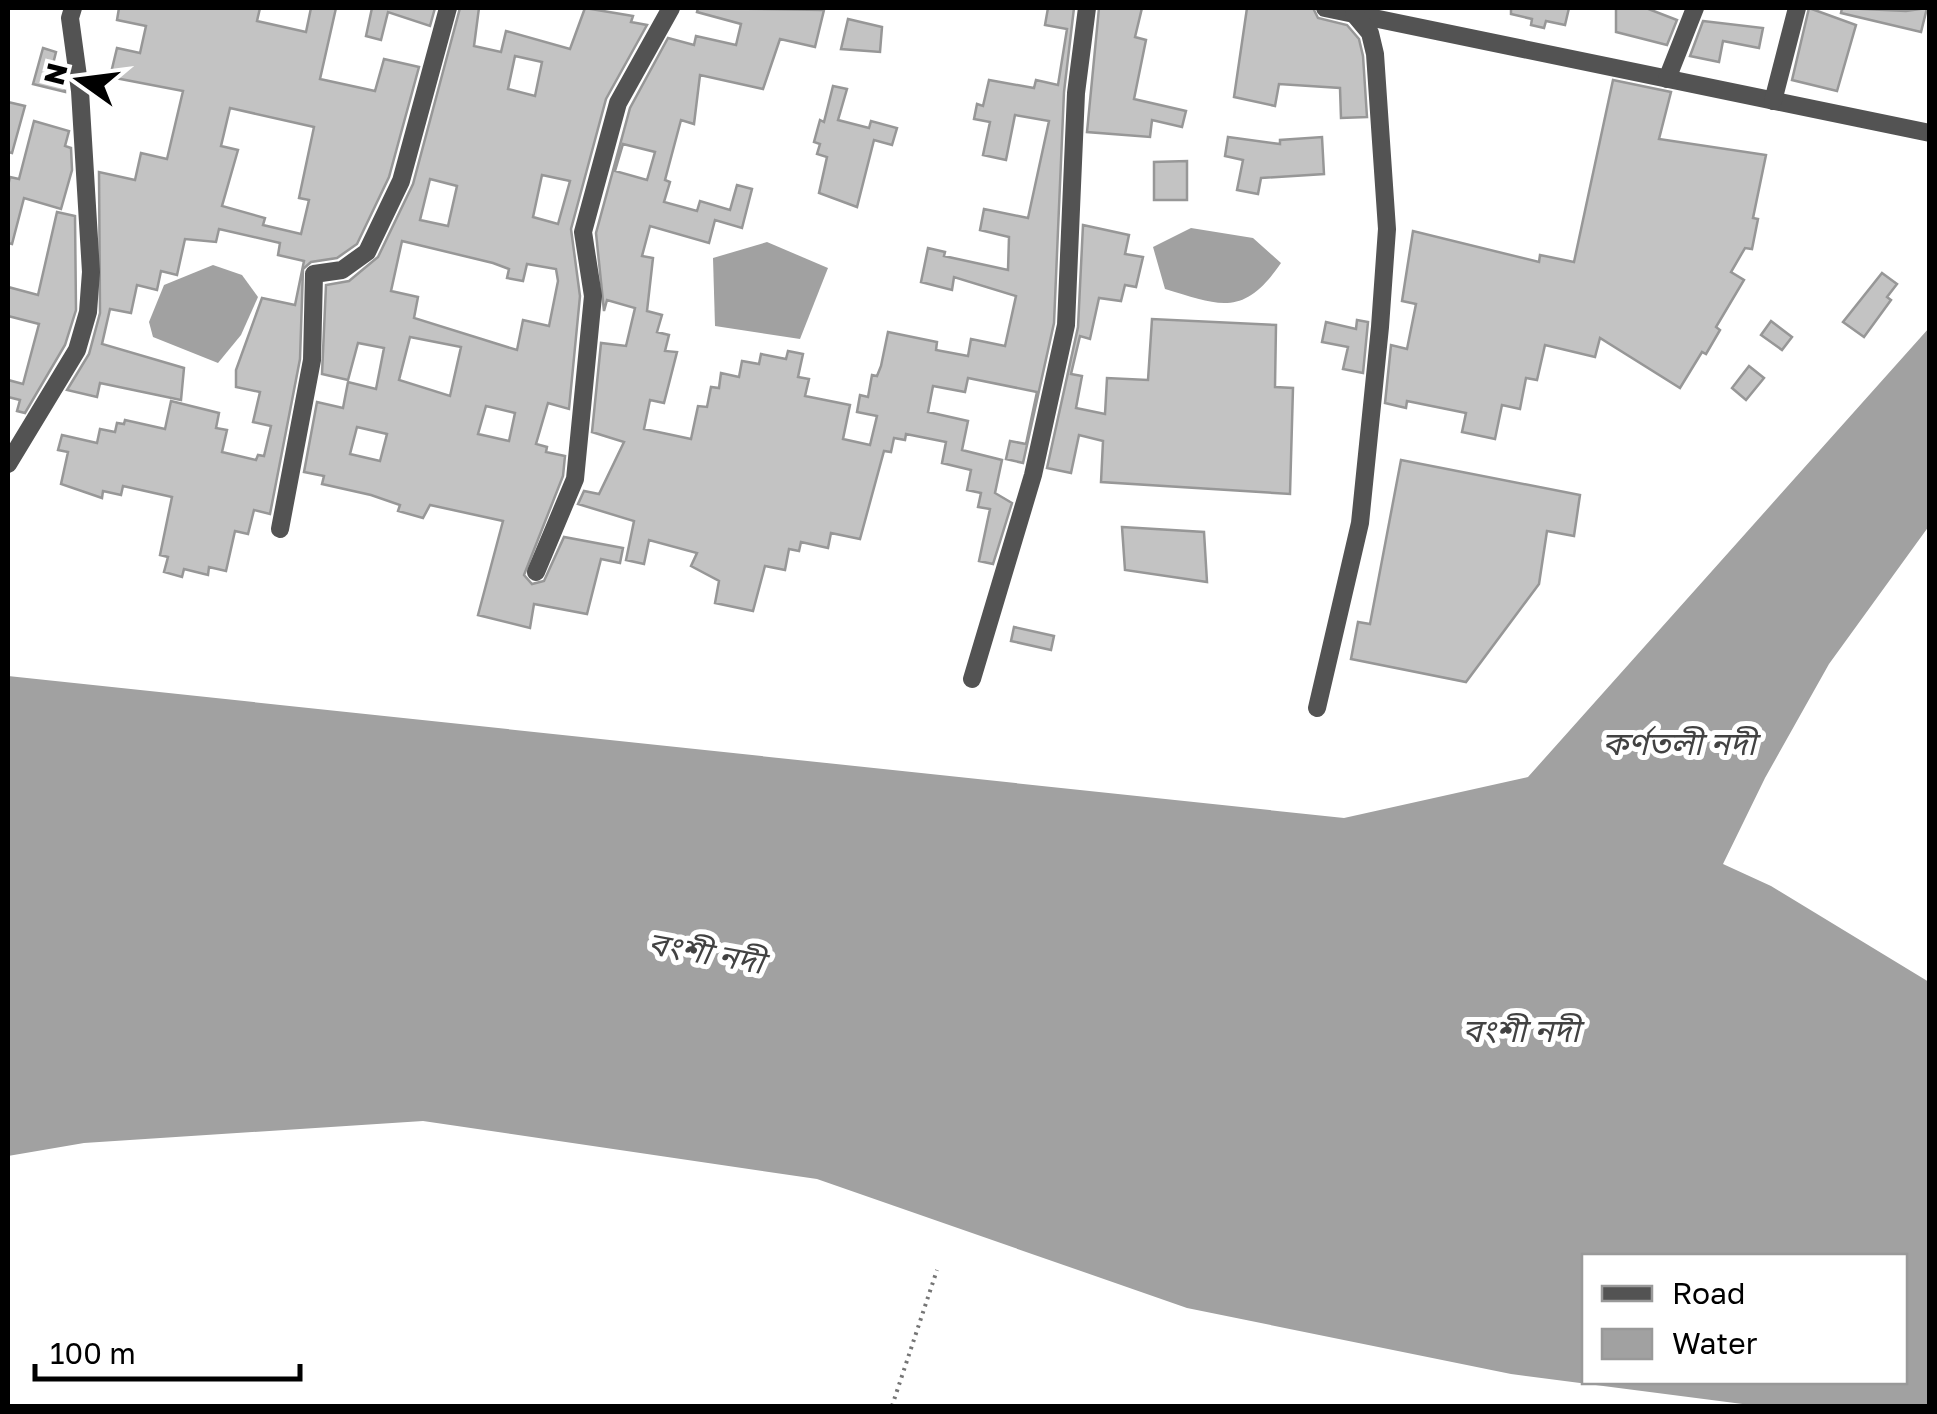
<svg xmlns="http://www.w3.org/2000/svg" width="1937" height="1414" viewBox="0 0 1937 1414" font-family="'Golos Text','Noto Sans Bengali',sans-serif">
<rect width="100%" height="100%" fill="#fff"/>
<g fill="#a1a1a1" fill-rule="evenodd">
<path d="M 1191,228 L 1253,238 L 1281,263 C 1244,317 1221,306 1165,289 L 1153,247 Z"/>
<path d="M 767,242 L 828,268 L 800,339 L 715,326 L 713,258 Z"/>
<path d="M 213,265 L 242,275 L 258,297 L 241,335 L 218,363 L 153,337 L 149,322 L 164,285 Z"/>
<path d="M 1929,328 L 1929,526 L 1829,664 L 1765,778 L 1723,864 L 1771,886 L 1929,982 L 1929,1406 L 1758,1406 L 1511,1374 L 1187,1308 L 817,1179 L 423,1121 L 84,1143 L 8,1156 L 8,676 L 1344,818 L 1528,777 ZM 1904,1256 L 1904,1382 L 1584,1382 L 1584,1256 Z"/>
</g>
<g fill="#c3c3c3" stroke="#979797" stroke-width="2.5" fill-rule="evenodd">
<path d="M 119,8 L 260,8 L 257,21 L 306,32 L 311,8 L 336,8 L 320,79 L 375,91 L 384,59 L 419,67 L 389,177 L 357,244 L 337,258 L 311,262 L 303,269 L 300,359 L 270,514 L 254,510 L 248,534 L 235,531 L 226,571 L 209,567 L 208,575 L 184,569 L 182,577 L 164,572 L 168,557 L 160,555 L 172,497 L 123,486 L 121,495 L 103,491 L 102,498 L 61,484 L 68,452 L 58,450 L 62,435 L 97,443 L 100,429 L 115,432 L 117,423 L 124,424 L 125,420 L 165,429 L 171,401 L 219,413 L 216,428 L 227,430 L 222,452 L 256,460 L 258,455 L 264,456 L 271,426 L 253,422 L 260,392 L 236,387 L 236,370 L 262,298 L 295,305 L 304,261 L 278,255 L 280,243 L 219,229 L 216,242 L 185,239 L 177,275 L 161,271 L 157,290 L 137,285 L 131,313 L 110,309 L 102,344 L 184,368 L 181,400 L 100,383 L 97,397 L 67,390 L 89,354 L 100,313 L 99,172 L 135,180 L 141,153 L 167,159 L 183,91 L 110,77 L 117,48 L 140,53 L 146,26 L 117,20 ZM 230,108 L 314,127 L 299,198 L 309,200 L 301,234 L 263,225 L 265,218 L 222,206 L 238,150 L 221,146 Z"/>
<path d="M 372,8 L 435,8 L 430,26 L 388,12 L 381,40 L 366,36 Z"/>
<path d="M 460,8 L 479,8 L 474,46 L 501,52 L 506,31 L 570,49 L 585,8 L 633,16 L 631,22 L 647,25 L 606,99 L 571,229 L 580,296 L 569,409 L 548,403 L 536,444 L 547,447 L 546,452 L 565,456 L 563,476 L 524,575 L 532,584 L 544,581 L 564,537 L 623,548 L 620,563 L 601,559 L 587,614 L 534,604 L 530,628 L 478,615 L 503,521 L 430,505 L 423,518 L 398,511 L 400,505 L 371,495 L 322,484 L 324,476 L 304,472 L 317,402 L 343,408 L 348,382 L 376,389 L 384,348 L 358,343 L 348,380 L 322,374 L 326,285 L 349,281 L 378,257 L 413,184 ZM 515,56 L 542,62 L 535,96 L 508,89 ZM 542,175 L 570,181 L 558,224 L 533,217 ZM 430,179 L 457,186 L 448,226 L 420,220 ZM 402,241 L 493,263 L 509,269 L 507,278 L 523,281 L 527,264 L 556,269 L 558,281 L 549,326 L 523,320 L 517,350 L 414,318 L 418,297 L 391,291 ZM 410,337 L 461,347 L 450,396 L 399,380 ZM 486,406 L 515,413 L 509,441 L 478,434 ZM 357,427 L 387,434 L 380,461 L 350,454 Z"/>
<path d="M 698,8 L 824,10 L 815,47 L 780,39 L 763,89 L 700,75 L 694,124 L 681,120 L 665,180 L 670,182 L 664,202 L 697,211 L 700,201 L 730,210 L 737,185 L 752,189 L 742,228 L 715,220 L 709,243 L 650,226 L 642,256 L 653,258 L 647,311 L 662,315 L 657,332 L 669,335 L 665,351 L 677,352 L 664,403 L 650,400 L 644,429 L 691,439 L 698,406 L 707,407 L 711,387 L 719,388 L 721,373 L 739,377 L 742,361 L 759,364 L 761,354 L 786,359 L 788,351 L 803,354 L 798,377 L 809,379 L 805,396 L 850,405 L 843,439 L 870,445 L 877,416 L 857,412 L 860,395 L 868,397 L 872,375 L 877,376 L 881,366 L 888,332 L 937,342 L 936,350 L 968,356 L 971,339 L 1005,346 L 1016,296 L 954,277 L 952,290 L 921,282 L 928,248 L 945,252 L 944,256 L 1008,270 L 1009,237 L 980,230 L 984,209 L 1028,218 L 1049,121 L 1015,115 L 1006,160 L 983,155 L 990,122 L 974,119 L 977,104 L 983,106 L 989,80 L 1034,88 L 1036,80 L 1058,85 L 1067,29 L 1045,25 L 1048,8 L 1074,8 L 1064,92 L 1054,323 L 1023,463 L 1006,459 L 1010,441 L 1026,444 L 1037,392 L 968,378 L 965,392 L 933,386 L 928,412 L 968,421 L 962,450 L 1002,460 L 995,493 L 1012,503 L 993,564 L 979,561 L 990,509 L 978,507 L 981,493 L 967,490 L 971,470 L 942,463 L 946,442 L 906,434 L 905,440 L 894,438 L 891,452 L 884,451 L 860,539 L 831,533 L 828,548 L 801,542 L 799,551 L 789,549 L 785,570 L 765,566 L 753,611 L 715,603 L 719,581 L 691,566 L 697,553 L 649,540 L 644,564 L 626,560 L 634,521 L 578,504 L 584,491 L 599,494 L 624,442 L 592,432 L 601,343 L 626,346 L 635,308 L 607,300 L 604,311 L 596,233 L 630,108 L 668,38 L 694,45 L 696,36 L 736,45 L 741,24 L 697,12 ZM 623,144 L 655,152 L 647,180 L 615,171 Z"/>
<path d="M 1099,8 L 1142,8 L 1135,37 L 1146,40 L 1134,99 L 1186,111 L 1182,127 L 1152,120 L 1150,137 L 1087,132 Z"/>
<path d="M 1247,8 L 1313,8 L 1318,18 L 1347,25 L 1359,39 L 1363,56 L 1367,117 L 1341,118 L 1340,88 L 1279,84 L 1275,106 L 1234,97 Z"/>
<path d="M 1511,8 L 1569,8 L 1565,25 L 1546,21 L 1544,28 L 1531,25 L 1532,19 L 1511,14 Z"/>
<path d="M 1616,8 L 1646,8 L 1677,20 L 1667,45 L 1616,32 Z"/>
<path d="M 1809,8 L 1856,25 L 1837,91 L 1792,80 Z"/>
<path d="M 1842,8 L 1906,11 L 1927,8 L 1921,32 L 1841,13 Z"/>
<path d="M 848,19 L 882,27 L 880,52 L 841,49 Z"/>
<path d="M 1703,21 L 1763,28 L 1759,48 L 1723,41 L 1719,62 L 1690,56 Z"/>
<path d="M 43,48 L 56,52 L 53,64 L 64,66 L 65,92 L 33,84 Z"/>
<path d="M 1613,80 L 1671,92 L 1659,139 L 1766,155 L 1753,218 L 1758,219 L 1752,249 L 1745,248 L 1731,272 L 1744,280 L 1716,327 L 1720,330 L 1706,354 L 1702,352 L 1680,388 L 1600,338 L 1595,357 L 1545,345 L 1537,380 L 1526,378 L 1520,409 L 1502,405 L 1495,439 L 1462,432 L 1466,413 L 1407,401 L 1406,408 L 1385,403 L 1391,345 L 1407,349 L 1416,304 L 1402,301 L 1413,231 L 1539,262 L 1540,255 L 1574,262 Z"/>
<path d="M 833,86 L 847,89 L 838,120 L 869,128 L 871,121 L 897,128 L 892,145 L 874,140 L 857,207 L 819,193 L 827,157 L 817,154 L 820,144 L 814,142 L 820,120 L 824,122 Z"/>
<path d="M 8,102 L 25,106 L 12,153 L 8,152 Z"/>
<path d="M 34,121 L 69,131 L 65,146 L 71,148 L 72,170 L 61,209 L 24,198 L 12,244 L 8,243 L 8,186 L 10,177 L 19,179 Z"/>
<path d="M 1228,137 L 1280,144 L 1280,140 L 1322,137 L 1324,174 L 1261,178 L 1258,194 L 1237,190 L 1243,160 L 1225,156 Z"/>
<path d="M 1187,161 L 1187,200 L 1154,200 L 1154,162 Z"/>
<path d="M 57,212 L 75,216 L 76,310 L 65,345 L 25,413 L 17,411 L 20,400 L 8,397 L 8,380 L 23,384 L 39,324 L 8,316 L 8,287 L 38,295 Z"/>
<path d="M 1083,225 L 1129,235 L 1125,254 L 1143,257 L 1136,287 L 1125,285 L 1121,301 L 1099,298 L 1090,339 L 1080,336 L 1071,374 L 1082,376 L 1076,408 L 1105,414 L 1107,378 L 1148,380 L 1152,319 L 1276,325 L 1275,387 L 1293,388 L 1290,494 L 1101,482 L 1103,441 L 1079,435 L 1071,473 L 1047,468 L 1078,327 Z"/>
<path d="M 1882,273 L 1897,284 L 1887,297 L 1891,300 L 1864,337 L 1843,322 Z"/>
<path d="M 1357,320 L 1368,322 L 1363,373 L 1343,369 L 1348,347 L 1322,342 L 1326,322 L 1356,329 Z"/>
<path d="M 1771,321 L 1792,337 L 1782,350 L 1761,335 Z"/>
<path d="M 1749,366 L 1764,378 L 1746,400 L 1732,388 Z"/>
<path d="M 1401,460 L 1580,495 L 1574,536 L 1547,531 L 1539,584 L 1466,682 L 1351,659 L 1358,622 L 1370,624 Z"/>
<path d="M 1122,527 L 1204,532 L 1207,582 L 1125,570 Z"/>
<path d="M 1014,627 L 1054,636 L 1051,650 L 1011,641 Z"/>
</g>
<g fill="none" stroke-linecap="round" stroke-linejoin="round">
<path stroke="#757575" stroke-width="4" stroke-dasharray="2.5 5" stroke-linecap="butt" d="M 892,1406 L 937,1270"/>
<g stroke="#535353" stroke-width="18">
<path d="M 1325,8 L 1930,133"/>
<path d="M 1667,79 L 1695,8"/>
<path d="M 1773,101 L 1797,8"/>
<path d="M 8,464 L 77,350 L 88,312 L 91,272 L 80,91 L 70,18 L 73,8"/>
<path d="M 280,529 L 312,360 L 314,274 L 342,270 L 367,252 L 401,181 L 448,8"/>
<path d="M 536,572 L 575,479 L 593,296 L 583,232 L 618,103 L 671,8"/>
<path d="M 972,679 L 1033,475 L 1066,325 L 1076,93 L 1087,8"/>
<path d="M 1317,708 L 1360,523 L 1380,327 L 1387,229 L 1375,54 L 1370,33 L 1354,14"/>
</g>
</g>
<g text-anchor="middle" stroke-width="10" stroke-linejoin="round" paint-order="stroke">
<g font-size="32" font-style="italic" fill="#424242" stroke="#fff">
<text x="1679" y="755">কর্ণতলী নদী</text>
<text transform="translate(706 953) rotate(10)" y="11">বংশী নদী</text>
<text x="1521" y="1042">বংশী নদী</text>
</g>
</g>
<rect width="1937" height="1414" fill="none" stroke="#000000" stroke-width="20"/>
<rect x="1582" y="1254" width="325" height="130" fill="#ffffff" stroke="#999999" stroke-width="2.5"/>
<rect x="1602" y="1286" width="50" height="15" fill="#535353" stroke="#999999" stroke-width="2.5"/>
<text x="1672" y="1304" font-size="30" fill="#000000">Road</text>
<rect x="1602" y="1329" width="50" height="30" fill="#a1a1a1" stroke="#999999" stroke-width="2.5"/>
<text x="1672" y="1354" font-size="30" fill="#000000">Water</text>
<g transform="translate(80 80) rotate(284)" stroke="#ffffff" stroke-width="8" paint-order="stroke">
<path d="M0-8L18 38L0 25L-18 38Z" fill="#000000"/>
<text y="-15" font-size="28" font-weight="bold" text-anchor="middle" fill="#000000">N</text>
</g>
<path d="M35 1364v15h265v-15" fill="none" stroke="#000000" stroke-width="5"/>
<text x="50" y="1364" font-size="30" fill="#000000" stroke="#ffffff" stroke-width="8" paint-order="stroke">100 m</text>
</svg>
